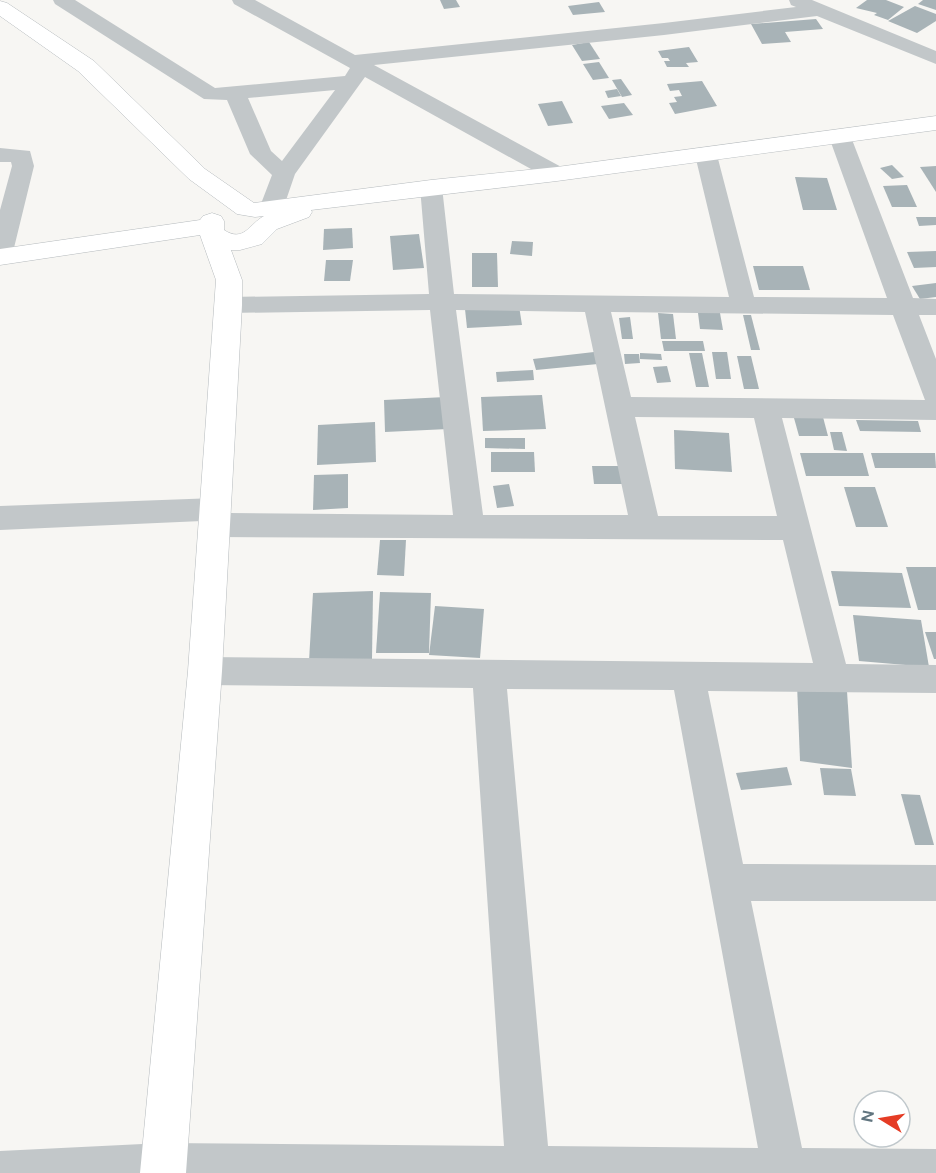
<svg xmlns="http://www.w3.org/2000/svg" width="936" height="1173" viewBox="0 0 936 1173" font-family="'DM Sans',sans-serif">
<rect width="100%" height="100%" fill="#f7f6f3"/>
<g fill="#a8b3b7">
<path d="M 440,0 L 456,0 L 460,7 L 444,9 Z"/>
<path d="M 867,0 L 886,0 L 904,7 L 888,20 L 874,15 L 877,13 L 856,8 Z"/>
<path d="M 923,0 L 936,0 L 936,10 L 918,4 Z"/>
<path d="M 599,2 L 605,12 L 573,15 L 568,6 Z"/>
<path d="M 915,6 L 936,14 L 936,21 L 917,33 L 888,21 Z"/>
<path d="M 816,19 L 823,29 L 785,32 L 791,42 L 762,44 L 751,24 Z"/>
<path d="M 589,42 L 600,59 L 582,61 L 572,45 Z"/>
<path d="M 689,47 L 698,62 L 686,63 L 689,67 L 667,67 L 664,61 L 670,61 L 668,58 L 662,58 L 658,51 Z"/>
<path d="M 599,62 L 609,78 L 593,80 L 583,64 Z"/>
<path d="M 621,79 L 632,95 L 622,97 L 612,80 Z"/>
<path d="M 702,81 L 717,106 L 675,114 L 669,103 L 677,102 L 674,97 L 682,96 L 679,90 L 670,91 L 667,84 Z"/>
<path d="M 617,89 L 621,96 L 608,98 L 605,91 Z"/>
<path d="M 562,101 L 573,123 L 548,126 L 538,104 Z"/>
<path d="M 624,103 L 633,115 L 609,119 L 601,106 Z"/>
<path d="M 892,165 L 904,177 L 892,179 L 880,168 Z"/>
<path d="M 936,166 L 936,192 L 920,167 Z"/>
<path d="M 795,177 L 827,178 L 837,210 L 803,210 Z"/>
<path d="M 907,185 L 917,207 L 892,207 L 883,186 Z"/>
<path d="M 916,217 L 936,217 L 936,225 L 919,226 Z"/>
<path d="M 352,228 L 353,248 L 323,250 L 324,229 Z"/>
<path d="M 419,234 L 424,268 L 393,270 L 390,236 Z"/>
<path d="M 512,241 L 533,242 L 532,256 L 510,254 Z"/>
<path d="M 936,251 L 936,267 L 914,268 L 907,252 Z"/>
<path d="M 472,253 L 497,253 L 498,287 L 472,287 Z"/>
<path d="M 326,260 L 353,260 L 350,281 L 324,281 Z"/>
<path d="M 753,266 L 803,266 L 810,290 L 759,290 Z"/>
<path d="M 936,283 L 936,297 L 920,299 L 912,286 Z"/>
<path d="M 519,306 L 522,325 L 467,328 L 465,309 Z"/>
<path d="M 658,313 L 673,314 L 676,339 L 661,339 Z"/>
<path d="M 698,313 L 720,313 L 723,330 L 700,329 Z"/>
<path d="M 743,315 L 751,315 L 760,350 L 751,350 Z"/>
<path d="M 630,317 L 633,339 L 622,339 L 619,318 Z"/>
<path d="M 662,341 L 703,341 L 705,351 L 664,351 Z"/>
<path d="M 594,352 L 598,364 L 536,370 L 533,359 Z"/>
<path d="M 712,352 L 727,352 L 731,379 L 716,379 Z"/>
<path d="M 640,353 L 661,354 L 662,360 L 640,359 Z"/>
<path d="M 689,353 L 702,353 L 709,387 L 696,387 Z"/>
<path d="M 624,354 L 639,354 L 640,363 L 625,364 Z"/>
<path d="M 737,356 L 751,356 L 759,389 L 744,389 Z"/>
<path d="M 667,366 L 671,382 L 657,383 L 653,367 Z"/>
<path d="M 533,370 L 534,380 L 497,382 L 496,372 Z"/>
<path d="M 542,395 L 546,429 L 483,431 L 481,397 Z"/>
<path d="M 446,397 L 448,429 L 385,432 L 384,400 Z"/>
<path d="M 823,417 L 828,436 L 799,436 L 794,418 Z"/>
<path d="M 856,420 L 918,421 L 921,432 L 860,431 Z"/>
<path d="M 375,422 L 376,462 L 317,465 L 318,425 Z"/>
<path d="M 674,430 L 729,433 L 732,472 L 675,469 Z"/>
<path d="M 830,432 L 842,432 L 847,451 L 834,450 Z"/>
<path d="M 485,438 L 525,438 L 525,449 L 485,448 Z"/>
<path d="M 491,452 L 534,452 L 535,472 L 491,472 Z"/>
<path d="M 800,453 L 863,453 L 869,476 L 806,476 Z"/>
<path d="M 871,453 L 935,453 L 936,468 L 875,468 Z"/>
<path d="M 592,466 L 625,466 L 628,484 L 594,484 Z"/>
<path d="M 348,474 L 348,508 L 313,510 L 314,475 Z"/>
<path d="M 509,484 L 514,506 L 497,508 L 493,486 Z"/>
<path d="M 844,487 L 875,487 L 888,527 L 856,527 Z"/>
<path d="M 380,540 L 406,540 L 404,576 L 377,575 Z"/>
<path d="M 906,567 L 936,567 L 936,610 L 918,610 Z"/>
<path d="M 831,571 L 902,573 L 911,608 L 839,606 Z"/>
<path d="M 373,591 L 372,659 L 309,661 L 313,593 Z"/>
<path d="M 380,592 L 431,593 L 429,653 L 376,653 Z"/>
<path d="M 435,606 L 484,609 L 480,658 L 429,655 Z"/>
<path d="M 853,615 L 921,620 L 929,667 L 859,661 Z"/>
<path d="M 925,632 L 936,632 L 936,659 L 934,659 Z"/>
<path d="M 797,684 L 847,691 L 852,768 L 800,761 Z"/>
<path d="M 787,767 L 792,785 L 741,790 L 736,773 Z"/>
<path d="M 820,768 L 851,769 L 856,796 L 824,795 Z"/>
<path d="M 901,794 L 920,795 L 934,845 L 915,845 Z"/>
</g>
<g fill="none" stroke-linecap="round" stroke-linejoin="round">
<g stroke="#b5babd" stroke-width="1">
<path id="major" d="M 0,1 L 7,3 L 94,61 L 205,169 L 254,203 L 431,180 L 557,167 L 936,116 L 936,130 L 557,181 L 311,210 L 312,212 L 309,217 L 277,229 L 262,244 L 240,250 L 231,250 L 242,280 L 242,305 L 222,671 L 186,1173 L 140,1173 L 188,671 L 216,280 L 200,235 L 0,265 L 0,249 L 200,220 L 203,216 L 212,213 L 221,216 L 224,221 L 224,230 C 244,243 249,224 264,216 L 255,217 L 237,214 L 189,179 L 78,71 L 0,16 Z"/>
</g>
<g fill="#c2c7c9" fill-rule="evenodd">
<path d="M 53,0 L 75,0 L 215,88 L 345,76 L 350,68 L 234,4 L 232,0 L 255,0 L 355,55 L 664,23 L 796,7 L 791,5 L 789,0 L 812,0 L 936,51 L 936,64 L 817,16 L 664,35 L 374,65 L 565,169 L 568,174 L 565,179 L 557,181 L 549,179 L 365,77 L 295,174 L 283,209 L 279,214 L 271,216 L 263,214 L 259,209 L 272,175 L 250,154 L 227,100 L 204,99 L 55,4 ZM 335,90 L 282,161 L 271,151 L 248,98 Z"/>
<path d="M 840,130 L 848,132 L 851,137 L 913,298 L 936,299 L 936,315 L 919,315 L 936,359 L 936,420 L 782,418 L 846,664 L 936,665 L 936,693 L 708,691 L 743,864 L 936,865 L 936,901 L 751,901 L 802,1148 L 936,1149 L 936,1173 L 0,1173 L 0,1151 L 163,1143 L 504,1146 L 473,688 L 205,685 L 193,681 L 188,671 L 193,661 L 205,657 L 813,663 L 783,540 L 215,537 L 204,533 L 200,525 L 202,521 L 0,530 L 0,506 L 216,498 L 227,501 L 231,509 L 229,513 L 453,515 L 430,310 L 229,313 L 220,311 L 216,305 L 220,299 L 229,297 L 429,294 L 420,187 L 423,182 L 431,180 L 439,182 L 442,187 L 454,294 L 729,297 L 695,155 L 698,150 L 706,148 L 714,150 L 717,155 L 754,297 L 887,298 L 829,137 L 832,132 ZM 456,310 L 585,312 L 628,515 L 483,515 ZM 611,312 L 893,315 L 925,400 L 631,397 ZM 635,417 L 754,418 L 777,516 L 658,516 ZM 507,689 L 674,690 L 758,1148 L 548,1146 Z"/>
<path d="M 0,148 L 30,151 L 34,166 L 12,256 L 9,261 L 0,264 L 0,210 L 12,166 L 11,162 L 0,162 Z"/>
</g>
<use href="#major" fill="#fff" fill-rule="evenodd"/>
</g>
<g transform="translate(882 1119) rotate(281)"><circle r="28" fill="#ffffff" stroke="#c0c8cc" stroke-width="1.5"/>
<path d="M0-4.5L10 22L0 15L-10 22Z" fill="#e53c25"/>
<text y="-9" font-size="16" font-weight="bold" text-anchor="middle" fill="#61757f">N</text>
</g>
</svg>
